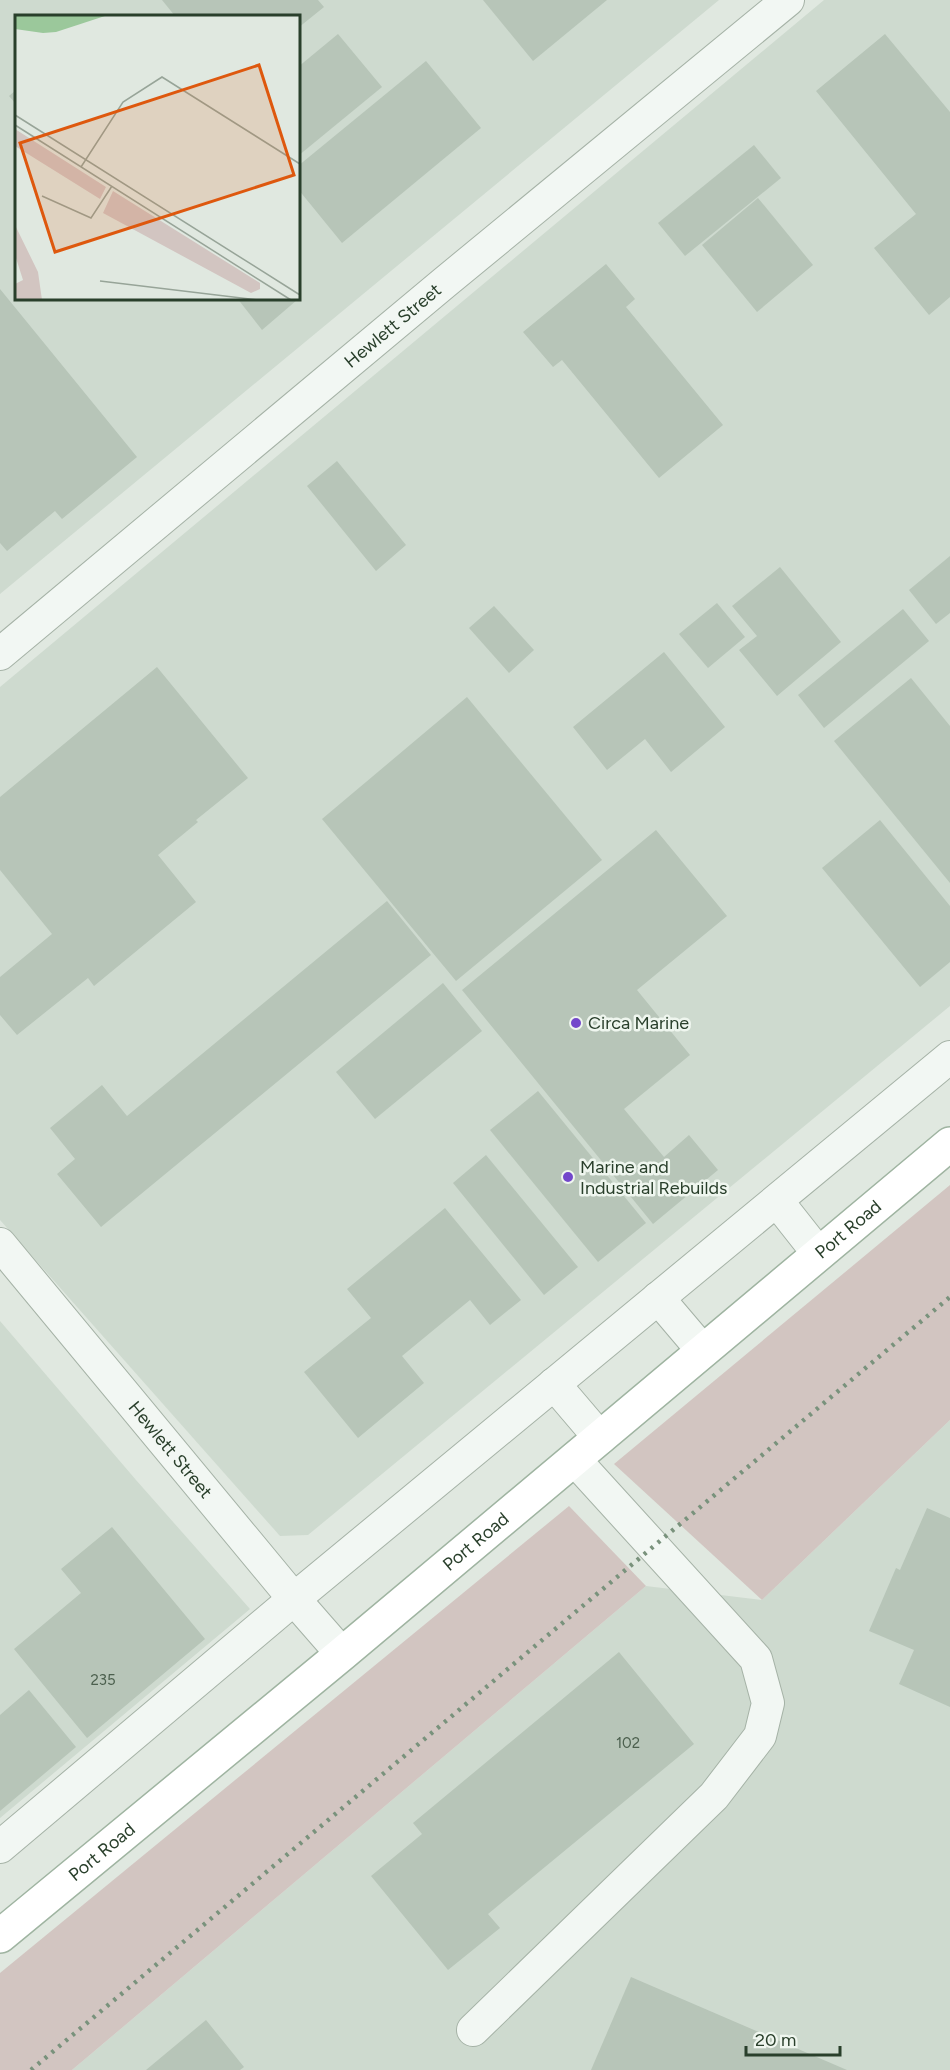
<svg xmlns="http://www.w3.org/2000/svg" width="950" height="2070" viewBox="0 0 950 2070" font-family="Figtree,sans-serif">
<rect width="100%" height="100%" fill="#e0e8e0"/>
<g fill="#cedacf" fill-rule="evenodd">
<path d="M 0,0 L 719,0 L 0,594 ZM 16,16 L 298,16 L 298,298 L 16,298 Z"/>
<path d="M 824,0 L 950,0 L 950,1006 L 308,1535 L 280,1536 L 0,1220 L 0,687 Z"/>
<path d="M 0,1321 L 136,1480 L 250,1609 L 0,1818 Z"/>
<path d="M 950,1420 L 950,2070 L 72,2070 L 646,1586 L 762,1600 Z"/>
</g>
<g fill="#d2c5c1">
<path d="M 950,1185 L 950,1420 L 762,1600 L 614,1464 Z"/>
<path d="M 569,1506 L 646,1586 L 72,2070 L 0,2070 L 0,1973 Z"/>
</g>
<g fill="#b7c5b8">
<path d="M 162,0 L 318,0 L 324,7 L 298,28 L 298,16 L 175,16 Z"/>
<path d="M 483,0 L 607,0 L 533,61 Z"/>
<path d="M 338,34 L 382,87 L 298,156 L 298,67 Z"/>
<path d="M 885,34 L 950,112 L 950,297 L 929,315 L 874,248 L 916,214 L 816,91 Z"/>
<path d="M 426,61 L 481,128 L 342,243 L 298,189 L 298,166 Z"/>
<path d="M 16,90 L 16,104 L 9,96 Z"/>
<path d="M 754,145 L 781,178 L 685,256 L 658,223 Z"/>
<path d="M 758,198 L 813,265 L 757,312 L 702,245 Z"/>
<path d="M 606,264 L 635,299 L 626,307 L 723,425 L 659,478 L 562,360 L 553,367 L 523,332 Z"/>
<path d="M 0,289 L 137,457 L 62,519 L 55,511 L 7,551 L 0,543 Z"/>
<path d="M 237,298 L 296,298 L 297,300 L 262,330 Z"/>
<path d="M 337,461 L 406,545 L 376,571 L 307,486 Z"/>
<path d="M 950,556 L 950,613 L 936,624 L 909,590 Z"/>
<path d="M 780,567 L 841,642 L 777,696 L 739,650 L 757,636 L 732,606 Z"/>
<path d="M 717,603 L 745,637 L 708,668 L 679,634 Z"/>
<path d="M 494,606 L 534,650 L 509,673 L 469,628 Z"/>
<path d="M 903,609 L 929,641 L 824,728 L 798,695 Z"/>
<path d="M 664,652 L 725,727 L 671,772 L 645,739 L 607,770 L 573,727 Z"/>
<path d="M 157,667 L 248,778 L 196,820 L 198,822 L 158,855 L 196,902 L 94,986 L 88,978 L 17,1035 L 0,1015 L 0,977 L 52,934 L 0,870 L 0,797 Z"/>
<path d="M 911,678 L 950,726 L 950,883 L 834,741 Z"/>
<path d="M 467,697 L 602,860 L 456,981 L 322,819 Z"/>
<path d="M 880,820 L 950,906 L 950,962 L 920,987 L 822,868 Z"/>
<path d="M 656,830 L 727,916 L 637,990 L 690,1055 L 624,1109 L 664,1157 L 689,1135 L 718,1170 L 653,1224 L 462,990 Z"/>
<path d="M 387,901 L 431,955 L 101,1227 L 57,1174 L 75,1159 L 50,1128 L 102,1085 L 127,1116 Z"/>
<path d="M 443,983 L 482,1031 L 375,1119 L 336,1072 Z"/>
<path d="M 538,1091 L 646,1223 L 598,1262 L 490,1130 Z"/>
<path d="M 486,1155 L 578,1267 L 544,1295 L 453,1183 Z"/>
<path d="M 445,1208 L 521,1300 L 490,1325 L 470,1300 L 402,1356 L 424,1383 L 358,1438 L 304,1372 L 371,1318 L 347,1289 Z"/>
<path d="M 927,1508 L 950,1518 L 950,1707 L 899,1684 L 914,1650 L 869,1631 L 896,1568 L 900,1570 Z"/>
<path d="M 112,1527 L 205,1639 L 87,1738 L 14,1649 L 81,1593 L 61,1569 Z"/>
<path d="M 619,1652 L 694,1744 L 488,1914 L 500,1928 L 448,1970 L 371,1876 L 422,1834 L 413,1823 Z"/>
<path d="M 29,1690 L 76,1747 L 0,1811 L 0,1715 Z"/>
<path d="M 631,1977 L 847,2070 L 591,2070 Z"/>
<path d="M 206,2020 L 244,2067 L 240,2070 L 146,2070 Z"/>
</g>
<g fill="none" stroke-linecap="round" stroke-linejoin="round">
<g stroke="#a5b2a6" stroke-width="34">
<g id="minor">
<path id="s1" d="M 0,654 L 444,283 L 788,0"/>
<path d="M 777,1201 L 818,1253"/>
<path id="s2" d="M 0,1244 L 294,1599 L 342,1654"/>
<path d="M 658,1298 L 703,1351"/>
<path d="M 554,1384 L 600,1438"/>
<path d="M 0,1847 L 294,1599 L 950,1057"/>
<path d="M 473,2030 L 714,1796 L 760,1736 L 768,1703 L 756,1659 L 574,1459"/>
</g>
</g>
<g stroke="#9fb4a1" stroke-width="36">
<g id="major">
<path id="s3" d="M 0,1936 L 342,1654 L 950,1144"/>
</g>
</g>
<use href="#minor" stroke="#f2f7f3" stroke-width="32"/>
<use href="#major" stroke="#fff" stroke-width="33"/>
<path stroke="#79927c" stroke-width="4.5" stroke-dasharray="3 6" stroke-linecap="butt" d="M 31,2070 L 950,1297"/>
</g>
<g fill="#7347cb" stroke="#eff6ef" stroke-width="2">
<circle cx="576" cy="1023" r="6"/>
<circle cx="568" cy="1177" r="6"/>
</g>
<g text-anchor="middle" stroke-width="5" stroke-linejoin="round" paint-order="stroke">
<g font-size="15" fill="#4c604e">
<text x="103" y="1685">235</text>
<text x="628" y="1748">102</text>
</g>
<g font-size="18" fill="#293f2b" stroke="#eff6ef">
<text dy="6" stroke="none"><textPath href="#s1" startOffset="512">Hewlett Street</textPath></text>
<text dy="6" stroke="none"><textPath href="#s3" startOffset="1104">Port Road</textPath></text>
<text dy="6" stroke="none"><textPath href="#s2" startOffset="267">Hewlett Street</textPath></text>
<text dy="6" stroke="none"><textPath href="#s3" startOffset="618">Port Road</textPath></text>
<text dy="6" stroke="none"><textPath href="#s3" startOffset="132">Port Road</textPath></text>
</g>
<g font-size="18" fill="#293f2b" stroke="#eff6ef" text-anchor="start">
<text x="588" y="1029">Circa Marine</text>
<text x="580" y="1173">Marine and<tspan x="580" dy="21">Industrial Rebuilds</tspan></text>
</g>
</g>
<g transform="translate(15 15)">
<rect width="285" height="285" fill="#e0e8e0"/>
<path d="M 0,114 L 91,172 L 85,184 L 0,131 ZM 98,176 L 245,268 L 245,274 L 236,278 L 88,198 ZM 0,210 L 23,257 L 27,285 L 0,285 L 0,269 L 8,265 L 0,240 Z" fill="#d2c5c1"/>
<path d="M 0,0 L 93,0 L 41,17 L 28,18 L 0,14 Z" fill="#9bc89b"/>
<path fill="none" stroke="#97a498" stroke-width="1.5" d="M 0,100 L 285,280M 0,110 L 276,285M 66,152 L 108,87 L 147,62 L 285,149M 27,181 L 76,203 L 97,171M 85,266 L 243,285"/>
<path fill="#de580e" fill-opacity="0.15" stroke="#de580e" stroke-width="3" d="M 244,50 L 279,160 L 40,237 L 5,128 Z"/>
<rect width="285" height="285" fill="none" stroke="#293f2b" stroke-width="3"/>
</g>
<path d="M746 2046v9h94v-9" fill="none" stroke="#293f2b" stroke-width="3"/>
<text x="755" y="2046" font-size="18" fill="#293f2b" stroke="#eff6ef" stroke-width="4.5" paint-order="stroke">20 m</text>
</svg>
